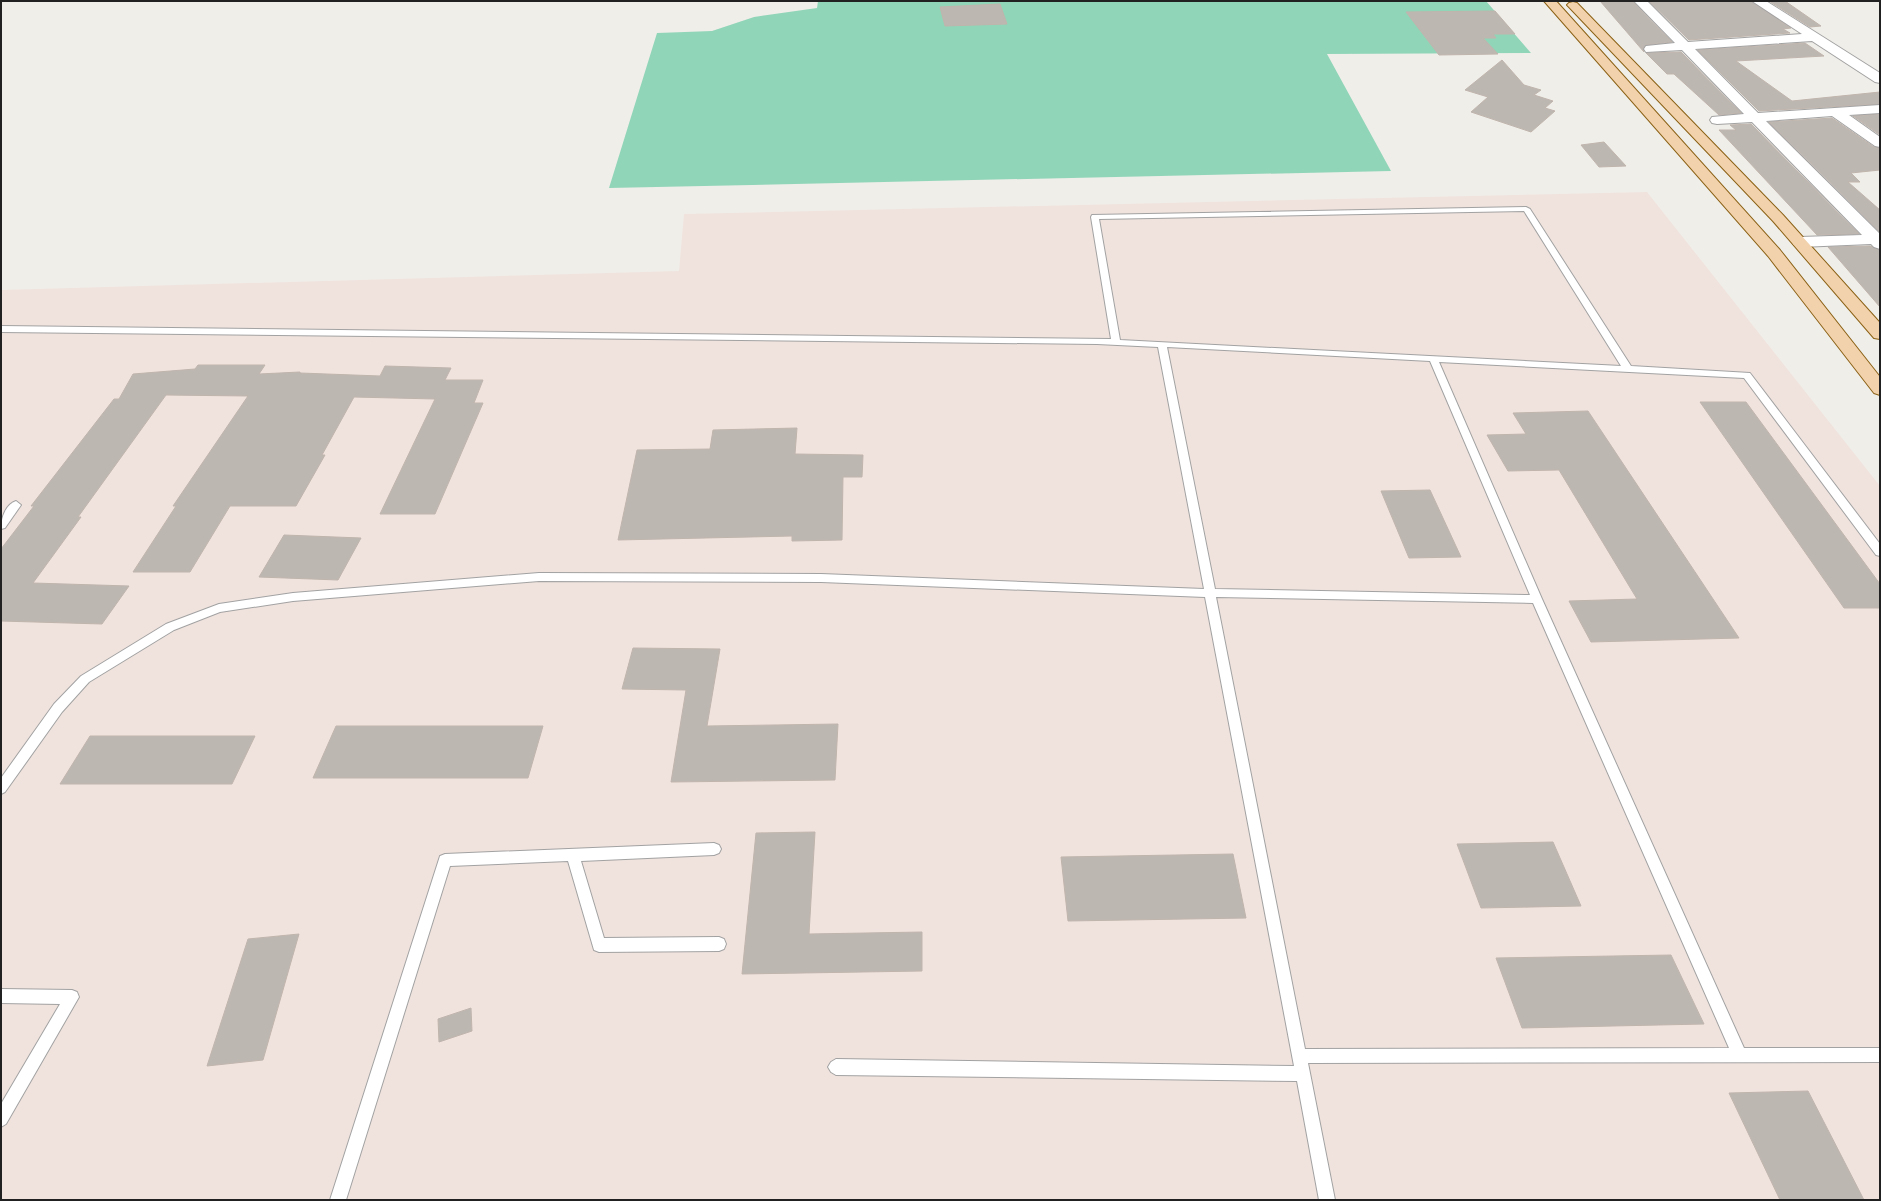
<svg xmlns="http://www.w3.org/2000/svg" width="1881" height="1201" viewBox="0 0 1881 1201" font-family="Mulish,sans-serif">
<rect width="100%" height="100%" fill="#f0eee9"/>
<path fill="#f0e3de" d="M 1647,192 L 1880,486 L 1880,1200 L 1,1200 L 1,290 L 679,271 L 684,214 Z"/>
<path fill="#91d5b9" d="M 818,1 L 1486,1 L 1531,53 L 1327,54 L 1391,171 L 609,188 L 657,33 L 712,31 L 754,17 L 817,8 Z"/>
<g fill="#bdb7b2" stroke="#c0b5ad">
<path d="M 1600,1 L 1632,1 L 1672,42 L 1646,45 L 1643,48 L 1644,52 Z"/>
<path d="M 1649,1 L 1751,1 L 1791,28 L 1783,29 L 1790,33 L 1689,40 Z"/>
<path d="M 1769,1 L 1785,1 L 1821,26 L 1810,27 Z"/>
<path d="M 1000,4 L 1007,24 L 945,26 L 940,7 Z"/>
<path d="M 1495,11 L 1515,34 L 1493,34 L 1496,38 L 1483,38 L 1498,54 L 1439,55 L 1406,12 Z"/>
<path d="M 1805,43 L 1824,56 L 1736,61 L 1792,101 L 1880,92 L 1880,104 L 1759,111 L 1698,50 Z"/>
<path d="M 1681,52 L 1741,113 L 1719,115 L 1674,74 L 1667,74 L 1646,53 Z"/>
<path d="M 1502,60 L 1524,85 L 1541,90 L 1534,95 L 1553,101 L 1545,108 L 1555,111 L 1531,132 L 1471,112 L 1488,97 L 1465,90 Z"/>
<path d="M 1880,114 L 1880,135 L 1853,116 Z"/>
<path d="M 1832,118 L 1874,147 L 1880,148 L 1880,170 L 1851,173 L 1860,182 L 1848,182 L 1880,210 L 1880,232 L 1769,122 Z"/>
<path d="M 1751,124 L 1859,234 L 1817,235 L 1719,130 L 1736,130 L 1730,125 Z"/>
<path d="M 1604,142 L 1626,166 L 1599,167 L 1581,145 Z"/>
<path d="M 1870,246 L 1880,250 L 1880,307 L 1828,247 Z"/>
<path d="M 198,365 L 265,365 L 259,374 L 300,372 L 300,373 L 380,376 L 385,366 L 451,368 L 445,380 L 483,380 L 474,403 L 483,403 L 435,514 L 380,514 L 435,399 L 354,397 L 322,455 L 325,455 L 296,506 L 230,506 L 190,572 L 133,572 L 176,506 L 173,506 L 248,396 L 166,395 L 78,517 L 81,517 L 33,583 L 129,586 L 102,624 L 1,621 L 1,549 L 34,506 L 31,506 L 114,399 L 119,399 L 133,374 L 195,369 Z"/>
<path d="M 1700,402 L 1746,402 L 1880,584 L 1880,608 L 1844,608 Z"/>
<path d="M 1588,411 L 1739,638 L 1591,642 L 1569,601 L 1637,599 L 1559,470 L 1508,471 L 1487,435 L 1526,434 L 1513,413 Z"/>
<path d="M 797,428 L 795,454 L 863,455 L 862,477 L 843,477 L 842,540 L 792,541 L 792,536 L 618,540 L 637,450 L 710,449 L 713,430 Z"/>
<path d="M 1430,490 L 1461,557 L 1409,558 L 1381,491 Z"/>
<path d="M 284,535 L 361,538 L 338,580 L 259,577 Z"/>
<path d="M 633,648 L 720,649 L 707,726 L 838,724 L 835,780 L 671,782 L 686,690 L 622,689 Z"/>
<path d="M 336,726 L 543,726 L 528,778 L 313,778 Z"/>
<path d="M 90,736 L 255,736 L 232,784 L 60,784 Z"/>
<path d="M 815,832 L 809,934 L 922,932 L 922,971 L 742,974 L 756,833 Z"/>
<path d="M 1553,842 L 1581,906 L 1481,908 L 1457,844 Z"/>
<path d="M 1233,854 L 1246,918 L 1068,921 L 1061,857 Z"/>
<path d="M 299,934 L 263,1060 L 207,1066 L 248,939 Z"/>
<path d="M 1671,955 L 1704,1024 L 1522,1028 L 1496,958 Z"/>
<path d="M 471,1008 L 472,1031 L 439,1042 L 438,1019 Z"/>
<path d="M 1808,1091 L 1864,1200 L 1780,1200 L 1729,1093 Z"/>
</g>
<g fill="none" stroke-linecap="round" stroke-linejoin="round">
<g stroke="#a2a2a2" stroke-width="2">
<g id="lane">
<path d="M 1526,207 L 1530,209 L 1631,366 L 1750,373 L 1880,544 L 1880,556 L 1876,555 L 1744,378 L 1439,362 L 1542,599 L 1744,1048 L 1880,1048 L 1880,1062 L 1308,1063 L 1335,1200 L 1319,1200 L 1297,1081 L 836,1075 L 831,1072 L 828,1067 L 831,1062 L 836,1059 L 1294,1066 L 1205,597 L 821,582 L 539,581 L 293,601 L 220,612 L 174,630 L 89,682 L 62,712 L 5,792 L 1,794 L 1,778 L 54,704 L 81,676 L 166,624 L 219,604 L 293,593 L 539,573 L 821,574 L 1204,589 L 1158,347 L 1097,344 L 1,332 L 1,326 L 1111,339 L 1091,217 L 1092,215 ZM 1524,211 L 1621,366 L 1120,340 L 1099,219 ZM 1167,347 L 1430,361 L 1530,595 L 1215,589 ZM 1216,597 L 1533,603 L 1729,1048 L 1305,1049 Z"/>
<path d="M 16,501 L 21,505 L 5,528 L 1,529 C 1,519 5,505 16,501 Z"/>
<path d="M 714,843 L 719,845 L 721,849 L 719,853 L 714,855 L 581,861 L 604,938 L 719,937 L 724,939 L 726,944 L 724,949 L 719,951 L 599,952 L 594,950 L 568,861 L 450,866 L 346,1200 L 330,1200 L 440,856 L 445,854 Z"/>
<path d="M 1,989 L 72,990 L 77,992 L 79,997 L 6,1124 L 1,1127 L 1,1104 L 60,1004 L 1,1003 Z"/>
</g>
</g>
<g stroke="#a2a2a2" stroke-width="2">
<path id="street" d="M 1634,1 L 1647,1 L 1688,42 L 1802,34 L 1752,1 L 1766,1 L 1880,73 L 1880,83 L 1875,82 L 1812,41 L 1695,49 L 1758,113 L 1880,105 L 1880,113 L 1849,115 L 1880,137 L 1880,147 L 1875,146 L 1832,116 L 1766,121 L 1880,234 L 1880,249 L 1874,247 L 1871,244 L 1800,247 L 1794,245 L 1792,242 L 1794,239 L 1800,237 L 1862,235 L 1752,122 L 1717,124 L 1712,123 L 1710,120 L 1712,117 L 1744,114 L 1682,50 L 1646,52 L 1644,49 L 1646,46 L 1675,43 Z"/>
</g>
<g stroke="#8b6114" stroke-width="2">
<g id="primary">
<path d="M 1544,1 L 1556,1 L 1780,250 L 1880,377 L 1880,395 L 1874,393 L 1768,256 Z"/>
<path d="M 1573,2 L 1577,3 L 1783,215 L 1880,323 L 1880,339 L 1874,338 L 1773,221 L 1569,7 L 1567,5 L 1569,3 Z"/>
</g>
</g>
<use href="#lane" fill="#fff" fill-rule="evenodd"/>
<use href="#street" fill="#fff" fill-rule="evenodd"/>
<use href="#primary" fill="#f1d2ad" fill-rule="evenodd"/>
</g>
<rect width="1881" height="1201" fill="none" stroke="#212121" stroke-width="4"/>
</svg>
